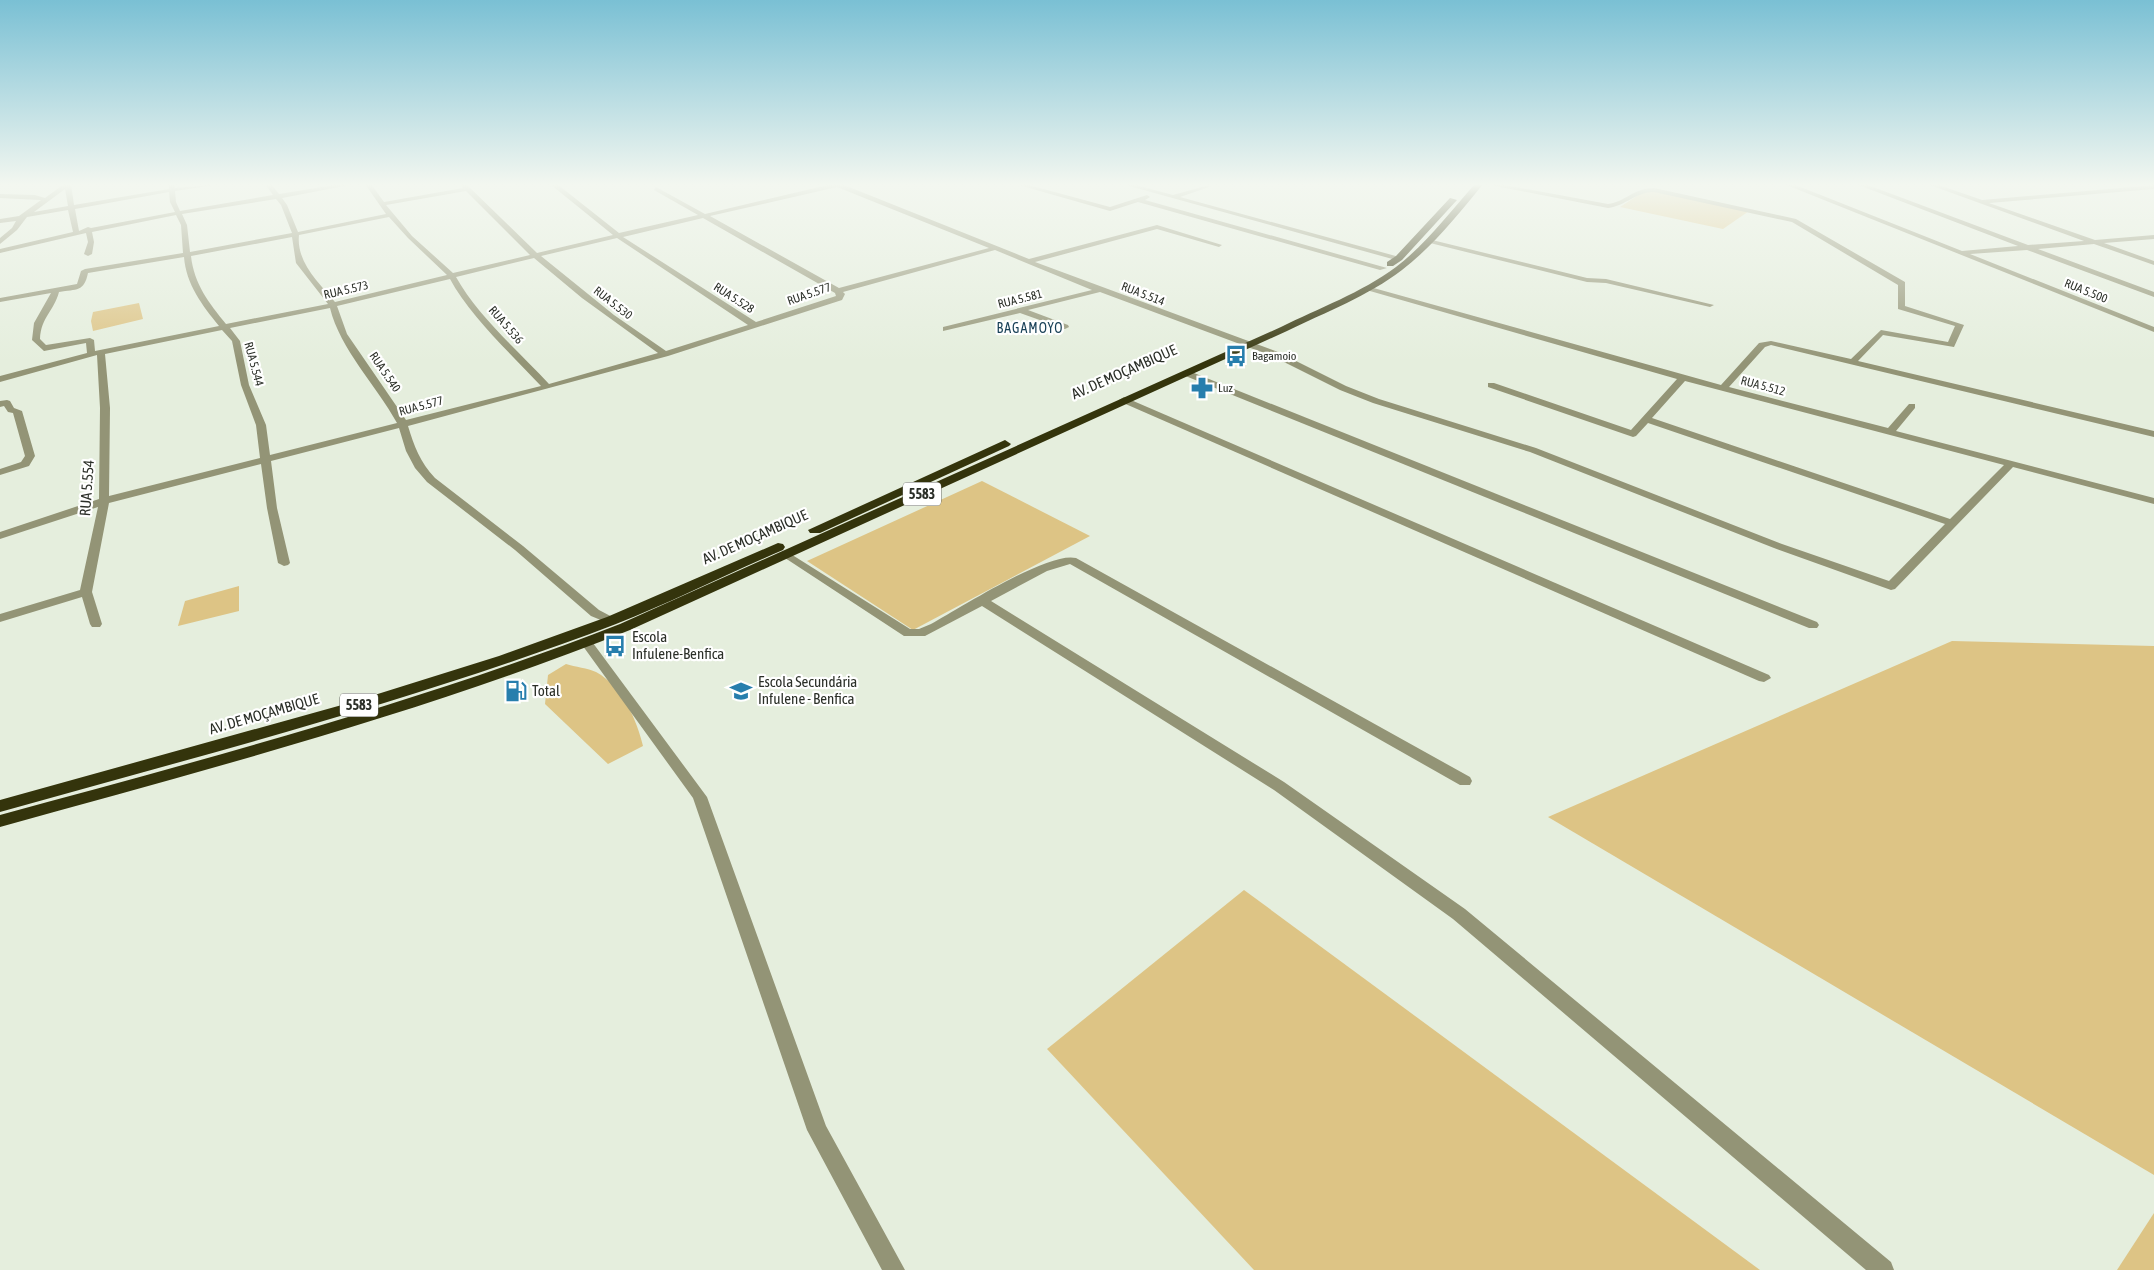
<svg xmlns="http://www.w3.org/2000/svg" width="2154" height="1270" viewBox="0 0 2154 1270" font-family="'Asap Condensed',sans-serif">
<rect width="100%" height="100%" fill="#e5eedd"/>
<g fill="#ddc485">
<path d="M 1646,190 L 1749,211 L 1723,229 L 1620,207 Z"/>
<path d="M 139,303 L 143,319 L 93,331 L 91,321 L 93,312 Z"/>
<path d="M 982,481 L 1090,536 L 913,630 L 807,561 Z"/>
<path d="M 239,586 L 239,611 L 178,626 L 185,601 Z"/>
<path d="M 1952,641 L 2154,646 L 2154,1175 L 1548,817 Z"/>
<path d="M 566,664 C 575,667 588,668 596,672 C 622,686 637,720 643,746 L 608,764 L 545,704 L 548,675 Z"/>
<path d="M 1244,890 L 1760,1270 L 1254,1270 L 1047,1049 Z"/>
<path d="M 2154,1213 L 2154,1270 L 2117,1270 Z"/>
</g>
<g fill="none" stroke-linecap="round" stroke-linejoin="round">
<g fill="#939476" fill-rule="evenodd">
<path d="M 64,184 L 71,184 L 74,205 L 169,189 L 169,184 L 175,184 L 175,188 L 221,184 L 175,191 L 176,202 L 180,211 L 273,195 L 265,184 L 271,184 L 279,194 L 340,184 L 355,184 L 282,198 L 287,205 L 298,232 L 386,214 L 365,184 L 371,184 L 384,202 L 463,188 L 460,184 L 466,184 L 537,253 L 613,235 L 550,184 L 557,184 L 619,233 L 698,215 L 654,190 L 656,187 L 705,214 L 832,184 L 845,184 L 844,185 L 1029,259 L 1157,225 L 1222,245 L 1219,247 L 1157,229 L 1035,262 L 1278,352 L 1346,386 L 1379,399 L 1536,448 L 1782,544 L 1889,581 L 1945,524 L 1648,423 L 1636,436 L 1633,437 L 1488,387 L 1488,383 L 1494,383 L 1631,430 L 1677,379 L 1363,289 L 1370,287 L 1721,385 L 1759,343 L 1771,341 L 1851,359 L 1881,330 L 1948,342 L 1955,326 L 1898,309 L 1898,285 L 1792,222 L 1654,192 C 1636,192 1625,206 1608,208 L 1485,184 L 1499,184 L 1608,204 C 1625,202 1634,188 1654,188 L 1796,219 L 1905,282 L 1905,306 L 1964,325 L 1954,347 L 1883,335 L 1858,361 L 2154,431 L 2154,437 L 1771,345 L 1765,347 L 1729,387 L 1888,428 L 1909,404 L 1915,404 L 1915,408 L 1896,431 L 2154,498 L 2154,504 L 2013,467 L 1895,589 L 1891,590 L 1774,548 L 1530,452 L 1373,403 L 1340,390 L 1272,356 L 1100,292 L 1028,310 L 1068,325 L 1069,327 L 1065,329 L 1020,313 L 943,331 L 943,327 L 1092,290 L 995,250 L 843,292 L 845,294 L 842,300 L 668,356 L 408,426 C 414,446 420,462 435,478 L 523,546 L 599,610 L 618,620 L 616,623 L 608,623 L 591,616 L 515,550 L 427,482 L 415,468 L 406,451 L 399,428 L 271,461 L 277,508 L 290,563 L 288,565 L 284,566 L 278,563 L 267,508 L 261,464 L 109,503 L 92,592 L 102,624 L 100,627 L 92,627 L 90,624 L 82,597 L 0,622 L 0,614 L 80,590 L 98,507 L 0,539 L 0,532 L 99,499 L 100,408 L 97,355 L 0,382 L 0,376 L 87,353 L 86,343 L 44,351 L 32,340 L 34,323 L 51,293 L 0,302 L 0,298 L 77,284 L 81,271 L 85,269 L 183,253 L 181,225 L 176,215 L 92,232 L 94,242 L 92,254 L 88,256 L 84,254 L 88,242 L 86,233 L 0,253 L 0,249 L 73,232 L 68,210 L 27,217 L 17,230 L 0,244 L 0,238 L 12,228 L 16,221 L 0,223 L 0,219 L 19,216 L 41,200 L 0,198 L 0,194 L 35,195 L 45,198 ZM 837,187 L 989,248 L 839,288 L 710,216 ZM 65,189 L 68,206 L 34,212 ZM 466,191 L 530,255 L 453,273 L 412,236 L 386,205 ZM 169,192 L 170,202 L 175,212 L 91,228 L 88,227 L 79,231 L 75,209 ZM 276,199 L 281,205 L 292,233 L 190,252 L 187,225 L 182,214 ZM 389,217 L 408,238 L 447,275 L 335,302 C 319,283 296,262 299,235 ZM 703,218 L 835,293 L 836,296 L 756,322 L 623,237 ZM 292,237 L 296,263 L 328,304 L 226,324 C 209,303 194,284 191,256 ZM 617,238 L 748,325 L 666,351 L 614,315 L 541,256 ZM 184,257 C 186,284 202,305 219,326 L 95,351 L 94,340 L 90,338 L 46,345 L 40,339 C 41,317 54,311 59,292 C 77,289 84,292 88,273 ZM 534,258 L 582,298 L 658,353 L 549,384 C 519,352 477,315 456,277 ZM 450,279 C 469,315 512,355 541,386 L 406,420 L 347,334 L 337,306 ZM 330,308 C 340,349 376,385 397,423 L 270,455 L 266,425 L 249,385 L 240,341 L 230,328 ZM 222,330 L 232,341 L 241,385 L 256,425 L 260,458 L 109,496 L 110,408 L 105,354 ZM 1685,381 L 2004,465 L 1950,519 L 1652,418 Z"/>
<path d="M 1015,184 L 1025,184 L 1110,207 L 1147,195 L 1150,197 L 1145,200 L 1387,268 L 1380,270 L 1138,202 L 1110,211 Z"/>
<path d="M 1122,184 L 1132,184 L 1173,195 L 1209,185 L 1209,187 L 1180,197 L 1403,258 L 1396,260 Z"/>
<path d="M 1784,184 L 1793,184 L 1962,251 L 2018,246 L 1856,184 L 1865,184 L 2028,245 L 2084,241 L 1927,184 L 1936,184 L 1982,200 L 2154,185 L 2154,189 L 1989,203 L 2095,240 L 2154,235 L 2154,239 L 2104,243 L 2154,261 L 2154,265 L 2094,244 L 2038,249 L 2154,292 L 2154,297 L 2027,250 L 1970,254 L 2154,327 L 2154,332 Z"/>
<path d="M 1428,239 L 1587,278 L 1606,279 L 1714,305 L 1710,307 L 1606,283 L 1587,282 L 1426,242 L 1426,240 Z"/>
<path d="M 1183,371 L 1189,371 L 1817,622 L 1819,625 L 1817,628 L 1809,628 L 1183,375 Z"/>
<path d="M 1124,397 L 1769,675 L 1771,678 L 1764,682 L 1759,681 L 1121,402 L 1119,400 Z"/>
<path d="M 7,400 L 10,401 L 14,408 L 22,411 L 35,456 L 29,466 L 0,475 L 0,469 L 21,462 L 25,456 L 13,413 L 8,412 L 4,406 L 0,407 L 0,401 Z"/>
<path d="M 786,551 L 910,629 L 919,629 L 931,624 C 959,609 1048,551 1076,558 L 1470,777 L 1472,781 L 1470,785 L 1460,785 L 1070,564 L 1047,571 L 991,601 L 1284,782 L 1465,909 L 1891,1262 L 1894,1270 L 1866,1270 L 1453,919 L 1274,790 L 982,606 L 925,636 L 904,636 L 782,556 L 780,554 L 782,552 Z"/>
<path d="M 586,638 L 590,639 L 707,797 L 826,1126 L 905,1270 L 882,1270 L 807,1130 L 693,798 L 580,642 Z"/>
</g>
<g fill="#34340c" fill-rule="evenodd">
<path d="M 1475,184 L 1483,184 C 1459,214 1432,247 1402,270 C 1368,296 1326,312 1287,331 L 630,630 C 425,712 213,768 0,827 L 0,815 C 209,758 418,703 620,624 L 1281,327 C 1319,308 1361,293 1396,267 C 1426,244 1450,212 1475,184 Z"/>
<path d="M 1450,198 L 1457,200 L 1402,260 L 1393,266 L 1387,266 L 1387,262 L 1396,256 Z"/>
<path d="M 1005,440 L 1011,444 L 1009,446 L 820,533 L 810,533 L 808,530 Z"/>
<path d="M 778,543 L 783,544 L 785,547 L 783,550 C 727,574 672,602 616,624 C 415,701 206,754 0,812 L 0,800 L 349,703 L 499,656 L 607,617 Z"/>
</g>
</g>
<linearGradient id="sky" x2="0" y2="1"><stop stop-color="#7ac0d4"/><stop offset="0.51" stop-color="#f3f7f0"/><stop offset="1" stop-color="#f3f7f0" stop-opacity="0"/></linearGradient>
<rect width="2154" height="362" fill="url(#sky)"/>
<defs>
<g id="bus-bare" transform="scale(1.725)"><path d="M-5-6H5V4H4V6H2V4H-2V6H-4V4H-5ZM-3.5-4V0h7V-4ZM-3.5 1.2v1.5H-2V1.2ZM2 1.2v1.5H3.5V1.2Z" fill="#277ead" stroke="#fff" stroke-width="2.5" paint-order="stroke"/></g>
<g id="pharmacy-bare" transform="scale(1.725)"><path d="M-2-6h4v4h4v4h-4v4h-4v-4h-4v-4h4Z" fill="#277ead" stroke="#fff" stroke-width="2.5" paint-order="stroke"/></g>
<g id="fuel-bare" transform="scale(1.725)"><path d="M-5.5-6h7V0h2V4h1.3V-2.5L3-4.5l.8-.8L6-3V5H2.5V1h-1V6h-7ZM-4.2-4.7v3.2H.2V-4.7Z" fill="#277ead" stroke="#fff" stroke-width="2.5" paint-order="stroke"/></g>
<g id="school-bare" transform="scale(1.725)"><path d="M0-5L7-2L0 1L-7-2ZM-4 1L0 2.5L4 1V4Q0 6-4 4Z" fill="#277ead" stroke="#fff" stroke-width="2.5" paint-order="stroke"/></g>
</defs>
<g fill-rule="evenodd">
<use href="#bus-bare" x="1236" y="356"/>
<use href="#pharmacy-bare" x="1202" y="388"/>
<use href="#bus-bare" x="615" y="646"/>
<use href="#fuel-bare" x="516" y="691"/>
<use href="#school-bare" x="741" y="691"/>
</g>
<g text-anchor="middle" stroke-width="4.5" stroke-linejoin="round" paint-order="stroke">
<g font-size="12" fill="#2b2f28" stroke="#fff">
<text transform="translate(346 290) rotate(-13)" y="4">RUA 5.573</text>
<text transform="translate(2086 291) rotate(22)" y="4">RUA 5.500</text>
<text transform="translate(809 294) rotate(-19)" y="4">RUA 5.577</text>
<text transform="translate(1143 294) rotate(21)" y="4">RUA 5.514</text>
<text transform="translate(734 298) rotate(33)" y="4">RUA 5.528</text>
<text transform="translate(1020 299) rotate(-14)" y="4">RUA 5.581</text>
<text transform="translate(613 303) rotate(38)" y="4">RUA 5.530</text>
<text transform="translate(506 325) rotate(49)" y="4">RUA 5.536</text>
<text transform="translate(254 364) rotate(75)" y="4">RUA 5.544</text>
<text transform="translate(385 372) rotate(56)" y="4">RUA 5.540</text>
<text transform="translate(1763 386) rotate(15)" y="4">RUA 5.512</text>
<text transform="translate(421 406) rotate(-15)" y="4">RUA 5.577</text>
</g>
<g font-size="12" fill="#2b2f28" stroke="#fff" text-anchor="start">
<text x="1252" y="360">Bagamoio</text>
<text x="1218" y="392">Luz</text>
</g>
<g font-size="14" letter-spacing="1" fill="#173f56" stroke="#fff">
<text x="1030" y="333">BAGAMOYO</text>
</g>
<g fill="#fff" stroke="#6b6d68" stroke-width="1">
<rect x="903" y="482.5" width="38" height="23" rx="4"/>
<rect x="340" y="693.5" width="38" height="23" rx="4"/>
</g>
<g font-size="14" font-weight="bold" fill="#2b2f28">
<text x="922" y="499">5583</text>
<text x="359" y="710">5583</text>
</g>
<g font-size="15" fill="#2b2f28" stroke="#fff">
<text transform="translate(1124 372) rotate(-24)" y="5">AV. DE MOÇAMBIQUE</text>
<text transform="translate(87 488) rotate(-86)" y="5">RUA 5.554</text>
<text transform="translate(755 537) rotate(-24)" y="5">AV. DE MOÇAMBIQUE</text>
<text transform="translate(264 714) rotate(-16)" y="5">AV. DE MOÇAMBIQUE</text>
</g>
<g font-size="15" fill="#2b2f28" stroke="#fff" text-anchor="start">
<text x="632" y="642">Escola<tspan x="632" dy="17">Infulene-Benfica</tspan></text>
<text x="758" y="687">Escola Secundária<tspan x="758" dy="17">Infulene - Benfica</tspan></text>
<text x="532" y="696">Total</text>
</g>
</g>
</svg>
